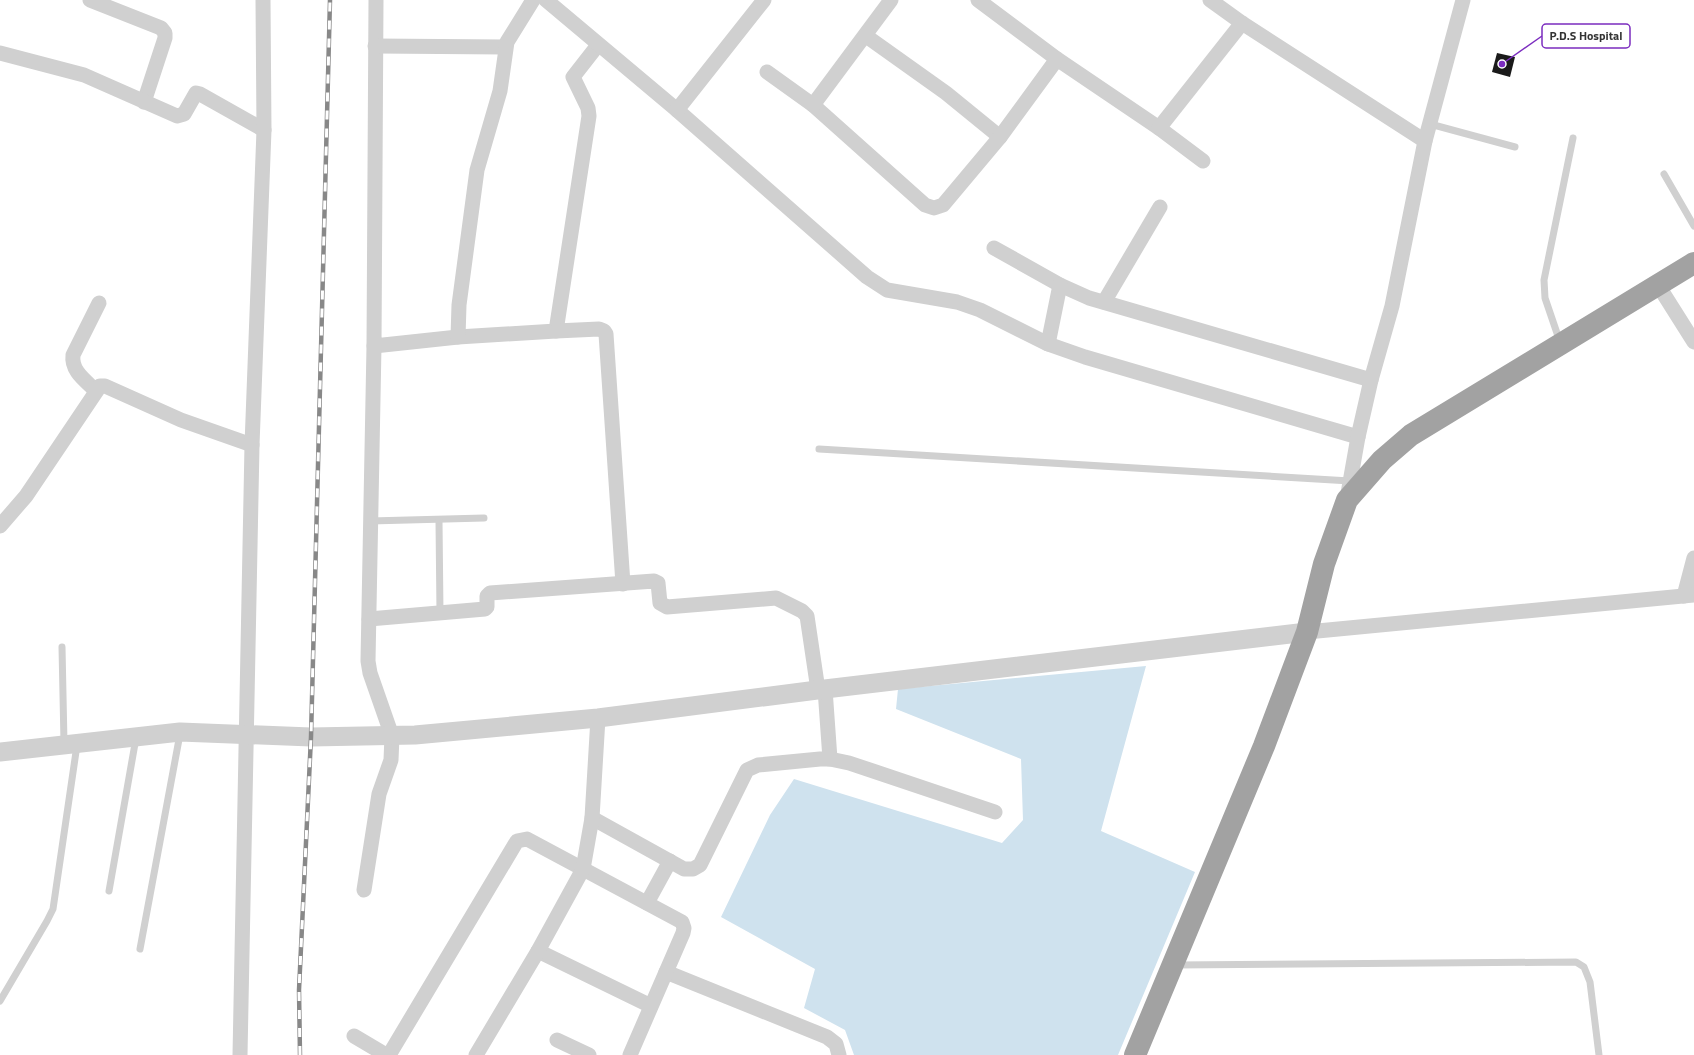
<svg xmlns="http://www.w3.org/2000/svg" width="1694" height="1055" viewBox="0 0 1694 1055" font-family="'Titillium Web',sans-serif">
<rect width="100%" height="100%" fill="#fff"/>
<path fill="#cfe2ee" d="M 1146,666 L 1101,831 L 1195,872 L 1118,1055 L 854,1055 L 845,1030 L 804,1008 L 815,969 L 721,917 L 770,815 L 794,779 L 1002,843 L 1023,820 L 1021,759 L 896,709 L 898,689 Z"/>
<path fill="#1a1a1a" d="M 1497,53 L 1515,57 L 1510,77 L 1492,72 Z"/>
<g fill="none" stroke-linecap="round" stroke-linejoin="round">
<g stroke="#d0d0d0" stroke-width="7">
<path d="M 1430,124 L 1515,147"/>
<path d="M 1664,174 L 1694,226"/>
<path d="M 1560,342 L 1545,298 L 1544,280 L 1573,138"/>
<path d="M 819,449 L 1350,481"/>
<path d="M 370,521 L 484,518"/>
<path d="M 439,521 L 440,613"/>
<path d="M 62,647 L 64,743"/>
<path d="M 109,891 L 136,738"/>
<path d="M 140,949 L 180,734"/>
<path d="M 1175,965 L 1576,962 L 1584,967 L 1590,982 L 1599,1055"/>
<path d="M 0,1001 L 47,921 L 53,909 L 77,745"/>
</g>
<g stroke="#d0d0d0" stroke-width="15">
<path d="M 90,0 L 161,28 L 165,33 L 165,38 L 144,102"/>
<path d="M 376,0 L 374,346 L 458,337 L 556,331 L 589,116 L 588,108 L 573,77 L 598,45"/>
<path d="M 546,0 L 677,110 L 867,277 L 887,290 L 957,302 L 980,310 L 1048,344 L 1085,357 L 1358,437"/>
<path d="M 978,0 L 1057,59 L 1159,128 L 1203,161"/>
<path d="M 1210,0 L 1242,23 L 1425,141"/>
<path d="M 866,36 L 946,93 L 1000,137"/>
<path d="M 375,46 L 505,47"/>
<path d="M 0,53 L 84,75 L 177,116 L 184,114 L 196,93 L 200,94 L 264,130"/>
<path d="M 767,72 L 813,105 L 925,205 L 934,208 L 943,205 L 1000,137 L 1057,59"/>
<path d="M 813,105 L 891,0"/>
<path d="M 677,110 L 764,0"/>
<path d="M 1159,128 L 1242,23"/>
<path d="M 994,248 L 1060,285 L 1089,298 L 1371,380"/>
<path d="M 1658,285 L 1694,342"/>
<path d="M 1104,302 L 1160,207"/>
<path d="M 556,331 L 599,329 L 604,331 L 606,334 L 623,584"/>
<path d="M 458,337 L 459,305 L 477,170 L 500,91 L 507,42 L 533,0"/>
<path d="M 1048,344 L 1060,285"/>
<path d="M 96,391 C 85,380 71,371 73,355 L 99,303"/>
<path d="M 1347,499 L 1358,437 L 1371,380 L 1392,306 L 1425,141 L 1463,0"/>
<path d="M 0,526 L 26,496 L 100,386 L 105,386 L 181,420 L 252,445"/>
<path d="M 1684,596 L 1694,558"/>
<path d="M 369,619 L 485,609 L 487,607 L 487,596 L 490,593 L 654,581 L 658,583 L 660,603 L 667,607 L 776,598 L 802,611 L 807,616 L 818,690"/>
<path d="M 1307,632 L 1694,595"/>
<path d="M 825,689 L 830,759"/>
<path d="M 592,818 L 684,869 L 693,869 L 700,865 L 747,770 L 758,765 L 820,759 L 830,759 L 849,763 L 995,812"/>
<path d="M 364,890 L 379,794 L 391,760 L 392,736 L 370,673 L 368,661 L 374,346"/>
<path d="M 647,903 L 670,861"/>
<path d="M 538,951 L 651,1006"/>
<path d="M 666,972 L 827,1037 L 836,1044 L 839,1055"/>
<path d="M 354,1036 L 386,1055"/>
<path d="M 557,1040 L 589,1055"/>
<path d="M 240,1055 L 252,445 L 264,130 L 263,0"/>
<path d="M 389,1055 L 517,841 L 527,839 L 682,922 L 684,928 L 683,933 L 630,1055"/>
<path d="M 476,1055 L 538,951 L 583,869 L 592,818 L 598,718"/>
</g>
<path stroke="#d0d0d0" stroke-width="19" d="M 0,752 L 180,732 L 311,737 L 415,735 L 598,718 L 825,689 L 1307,632"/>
<path stroke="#a2a2a2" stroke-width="22" d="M 1135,1055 L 1264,746 L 1307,632 L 1324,564 L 1347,500 L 1382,460 L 1411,435 L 1694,263"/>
<g stroke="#888" stroke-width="4.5">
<path id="rail" d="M 300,1055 L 299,990 L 311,737 L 330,0"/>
</g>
<use href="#rail" stroke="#fff" stroke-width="3" stroke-dasharray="9" stroke-linecap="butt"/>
</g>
<path fill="none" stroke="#7b2cbf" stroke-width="1.5" d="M1502 64L1542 36"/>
<circle fill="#7b2cbf" stroke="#fff" stroke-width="1.5" cx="1502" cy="64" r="4"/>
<rect fill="#fff" stroke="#7b2cbf" stroke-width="1.5" x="1542" y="24" width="88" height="24" rx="4"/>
<g font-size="12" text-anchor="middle" font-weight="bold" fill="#333">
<text x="1586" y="40">P.D.S Hospital</text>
</g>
</svg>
